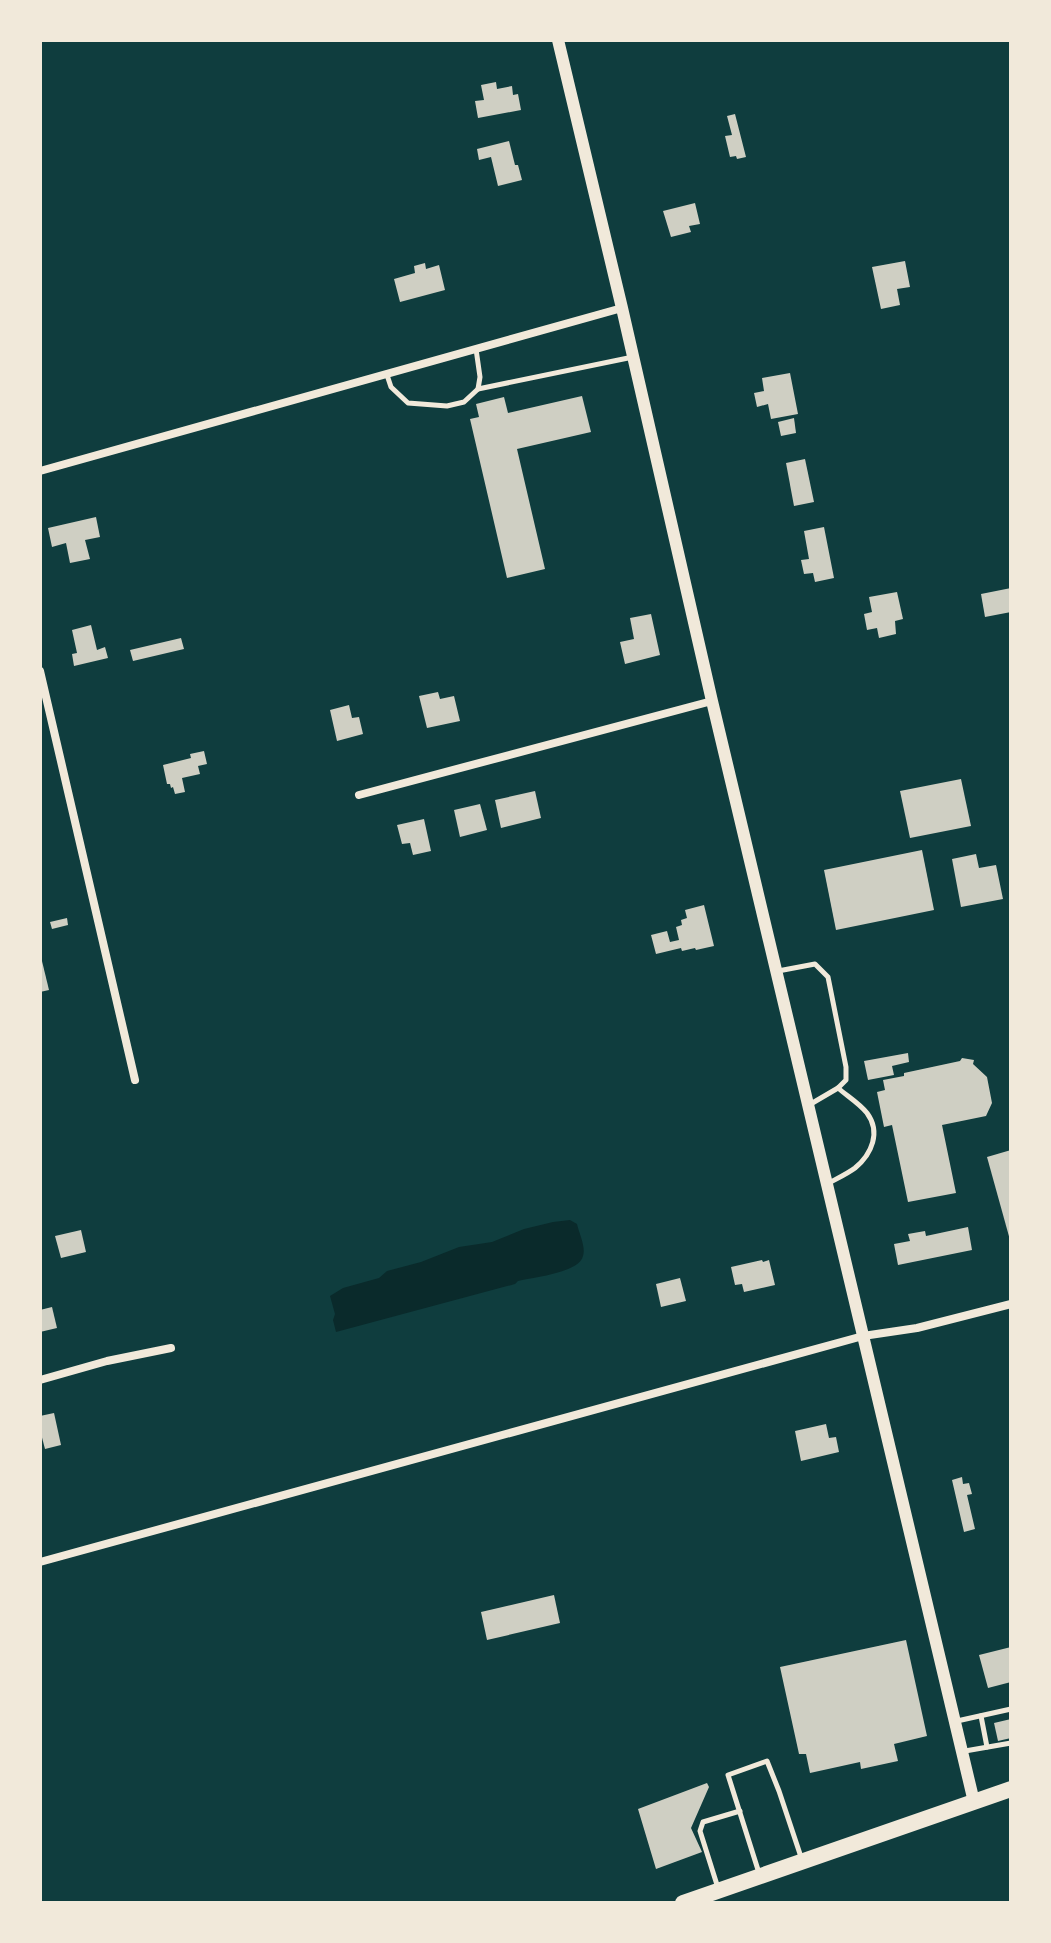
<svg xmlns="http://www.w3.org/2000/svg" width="1051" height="1943" viewBox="0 0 1051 1943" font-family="Manrope,sans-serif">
<rect width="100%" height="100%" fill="#0f3d3e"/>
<path fill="#0a2a2b" d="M 570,1220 L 577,1224 C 579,1233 586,1247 583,1256 C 579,1273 534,1277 518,1281 L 515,1284 L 336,1332 L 333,1320 L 335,1314 L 330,1296 L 343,1288 L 379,1278 L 387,1271 L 421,1262 L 459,1247 L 492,1242 L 524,1229 L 553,1222 Z"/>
<g fill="#cfcfc3">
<path d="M 496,82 L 497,89 L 512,86 L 513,95 L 518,94 L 521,110 L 478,118 L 475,101 L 484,100 L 481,85 Z"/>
<path d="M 735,114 L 746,157 L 737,159 L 736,156 L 730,157 L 725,136 L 732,135 L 727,116 Z"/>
<path d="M 509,141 L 515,165 L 518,165 L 522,180 L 498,186 L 491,157 L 479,160 L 477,149 Z"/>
<path d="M 695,203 L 700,224 L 689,226 L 691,232 L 671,237 L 663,211 Z"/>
<path d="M 905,261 L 910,287 L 897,289 L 900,305 L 881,309 L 872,267 Z"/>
<path d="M 425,263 L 426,269 L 439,265 L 445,290 L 400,302 L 394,279 L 415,273 L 414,266 Z"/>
<path d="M 790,373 L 798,414 L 771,419 L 768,404 L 757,407 L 754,393 L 764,391 L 762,378 Z"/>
<path d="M 582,396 L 591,432 L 517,449 L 545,569 L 507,578 L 470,419 L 479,417 L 476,404 L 504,397 L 508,413 Z"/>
<path d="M 794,418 L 796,433 L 781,436 L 778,422 Z"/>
<path d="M 805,459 L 814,502 L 794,506 L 786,463 Z"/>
<path d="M 96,517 L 100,537 L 85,540 L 90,559 L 70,563 L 66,543 L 52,547 L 48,528 Z"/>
<path d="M 824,527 L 834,578 L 815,582 L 813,573 L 804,574 L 801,560 L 809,559 L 804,531 Z"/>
<path d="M 1011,588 L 1011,612 L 985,617 L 981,594 Z"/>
<path d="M 897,592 L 903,619 L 895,621 L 896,634 L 879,638 L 877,628 L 867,630 L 864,614 L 872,612 L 869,597 Z"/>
<path d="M 651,614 L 660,655 L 625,664 L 620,642 L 634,639 L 630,618 Z"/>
<path d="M 91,625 L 97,650 L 105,647 L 108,658 L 74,666 L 72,654 L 77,653 L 72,630 Z"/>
<path d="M 181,638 L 184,649 L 133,661 L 130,650 Z"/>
<path d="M 438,692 L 440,699 L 454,696 L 460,721 L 427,728 L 419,696 Z"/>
<path d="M 349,705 L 352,718 L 359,717 L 363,734 L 337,741 L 330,710 Z"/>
<path d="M 204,751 L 207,764 L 198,766 L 200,774 L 182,778 L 185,792 L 175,794 L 173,787 L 171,788 L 170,784 L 167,784 L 163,765 L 191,758 L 190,754 Z"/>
<path d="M 961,779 L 971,826 L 910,838 L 900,791 Z"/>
<path d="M 535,791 L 541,818 L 501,828 L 495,800 Z"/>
<path d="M 480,804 L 487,830 L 460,837 L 454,810 Z"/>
<path d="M 424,819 L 431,851 L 413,855 L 410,843 L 402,844 L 397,825 Z"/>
<path d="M 922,850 L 934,910 L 836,930 L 824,870 Z"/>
<path d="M 976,854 L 979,868 L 996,865 L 1003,899 L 961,907 L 952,859 Z"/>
<path d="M 704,905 L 714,946 L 696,950 L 695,948 L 682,951 L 681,948 L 656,954 L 651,935 L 667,931 L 670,942 L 679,940 L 676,927 L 682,925 L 681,920 L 687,918 L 685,910 Z"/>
<path d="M 67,918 L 68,925 L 52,929 L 50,922 Z"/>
<path d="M 41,957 L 49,990 L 40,992 L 40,958 Z"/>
<path d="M 908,1053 L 909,1062 L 892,1066 L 894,1075 L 868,1080 L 864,1061 Z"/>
<path d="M 962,1058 L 974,1060 L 973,1064 L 987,1077 L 992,1103 L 986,1116 L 942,1125 L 956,1193 L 908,1202 L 892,1125 L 884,1127 L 877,1092 L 885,1090 L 883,1080 L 904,1076 L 904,1073 L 960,1061 Z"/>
<path d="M 1011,1150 L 1011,1240 L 1010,1240 L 987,1157 Z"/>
<path d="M 968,1227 L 972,1250 L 898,1265 L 894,1244 L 910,1241 L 908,1234 L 925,1231 L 926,1236 Z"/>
<path d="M 81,1230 L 86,1252 L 61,1258 L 55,1236 Z"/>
<path d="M 762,1260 L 763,1262 L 769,1260 L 775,1285 L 744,1292 L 742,1284 L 735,1285 L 731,1267 Z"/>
<path d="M 680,1278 L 686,1301 L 661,1307 L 656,1284 Z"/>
<path d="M 52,1307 L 57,1328 L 40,1332 L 40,1310 Z"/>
<path d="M 54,1413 L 61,1445 L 45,1449 L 40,1430 L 40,1416 Z"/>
<path d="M 826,1424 L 829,1438 L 836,1437 L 839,1452 L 801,1461 L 795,1431 Z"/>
<path d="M 962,1477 L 963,1484 L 969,1483 L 972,1494 L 967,1495 L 975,1529 L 964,1532 L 952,1480 Z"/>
<path d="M 554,1595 L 560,1623 L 487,1640 L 481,1612 Z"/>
<path d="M 906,1640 L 927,1736 L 894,1744 L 898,1761 L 861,1769 L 860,1762 L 810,1773 L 806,1754 L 799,1754 L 780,1667 Z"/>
<path d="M 1011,1647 L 1011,1682 L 988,1688 L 979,1655 Z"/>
<path d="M 1011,1719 L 1011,1738 L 998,1741 L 994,1723 Z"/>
<path d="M 707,1783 L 709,1787 L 691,1828 L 702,1852 L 656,1869 L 638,1809 Z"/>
</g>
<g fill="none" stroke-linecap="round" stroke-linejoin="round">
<g stroke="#f1e9da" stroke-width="5">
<path d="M 387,375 L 391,387 L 408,403 L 447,406 L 464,402 L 478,389 L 480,377 L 476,349"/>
<path d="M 478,389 L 633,357"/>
<path d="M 778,971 L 815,964 L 828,977 L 846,1067 L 846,1080 L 838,1088 L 809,1105"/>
<path d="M 827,1184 C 836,1179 847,1174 855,1168 C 872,1154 881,1132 867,1113 C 859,1103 847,1096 838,1088"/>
<path d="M 981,1716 L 987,1747"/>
<path d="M 957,1721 L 1011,1709"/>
<path d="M 965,1751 L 1011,1743"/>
<path d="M 759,1873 L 728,1775 L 767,1761 L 779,1791 L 801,1857"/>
<path d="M 718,1888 L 700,1831 L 703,1822 L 740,1811"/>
</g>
<g stroke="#f1e9da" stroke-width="8">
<path d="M 40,471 L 622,308"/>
<path d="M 40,671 L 135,1080"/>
<path d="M 359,795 L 712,701"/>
<path d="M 40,1380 L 107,1361 L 171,1348"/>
<path d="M 40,1562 L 863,1336 L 917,1328 L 1011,1304"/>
</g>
<path stroke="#f1e9da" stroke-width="12" d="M 558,40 L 622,308 L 712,701 L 974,1802"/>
<path stroke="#f1e9da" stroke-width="16" d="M 683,1903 L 1011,1789"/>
</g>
<rect width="1051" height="1943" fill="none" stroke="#f1e9da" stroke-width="84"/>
</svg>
